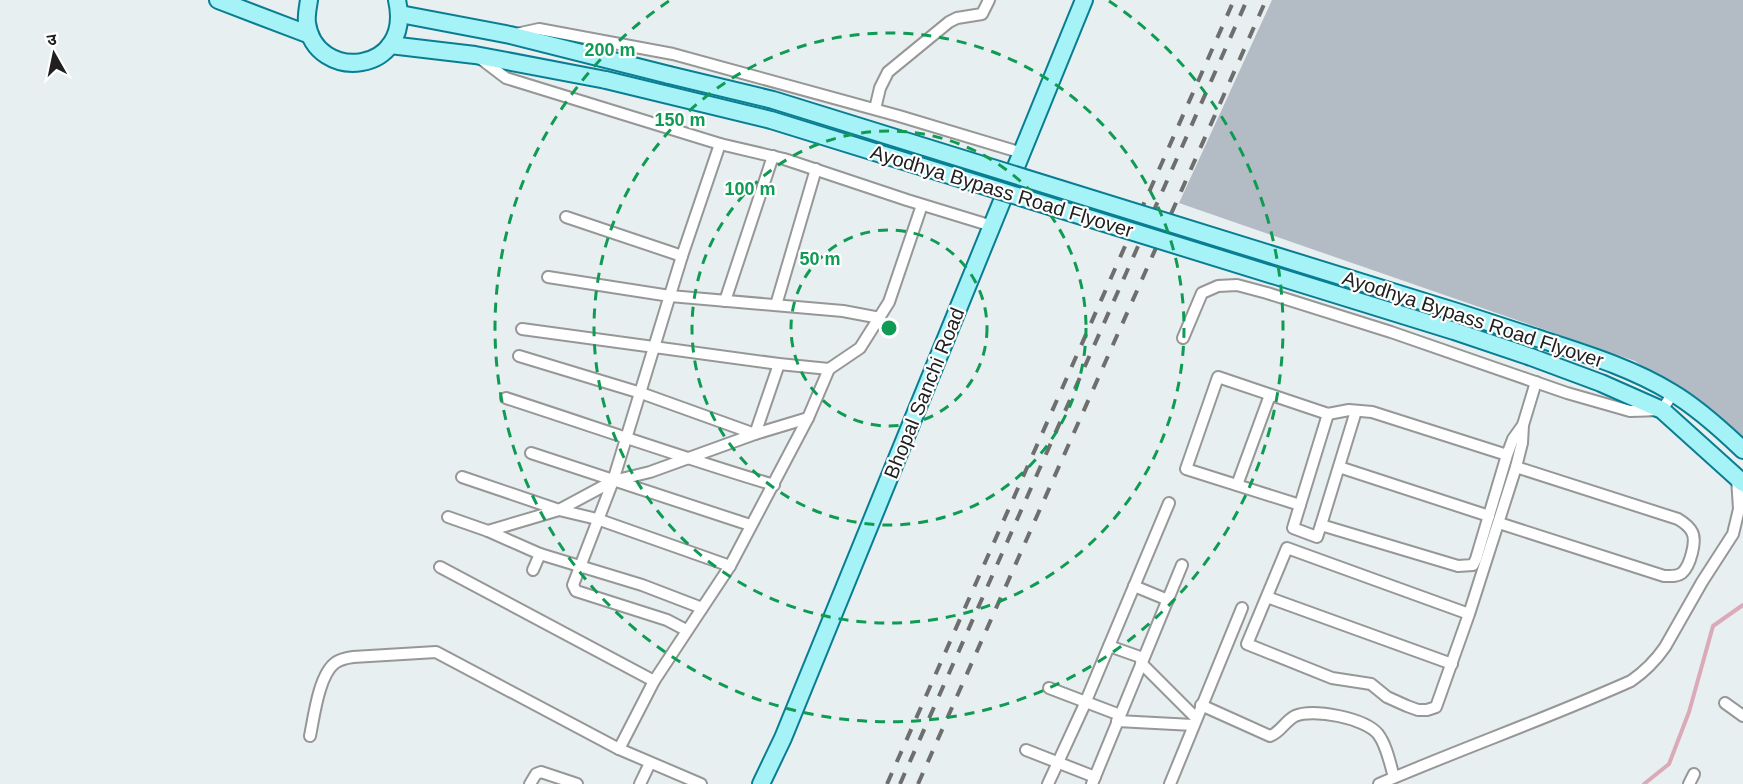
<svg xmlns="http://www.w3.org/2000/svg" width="1743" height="784" viewBox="0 0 1743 784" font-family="Arial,'Noto Sans Devanagari',sans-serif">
<rect width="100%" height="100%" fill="#e7eff0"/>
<path fill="#b3bcc4" d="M 1272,0 L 1743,0 L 1743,438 L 1635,361 L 1179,203 Z"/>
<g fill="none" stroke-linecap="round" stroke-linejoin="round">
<path stroke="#dbaab8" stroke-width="4" d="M 1644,784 L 1669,764 L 1689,712 L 1713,626 L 1743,605"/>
<g stroke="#979797" stroke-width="14">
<g id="street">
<path d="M 516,34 L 539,29 L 673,54 L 899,116 L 1022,153"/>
<path d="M 481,59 L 506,78 L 720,144 L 784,159 L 907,200 L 992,226"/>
<path d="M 875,109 L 880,88 L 888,72 L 949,22 L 957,18 L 982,14 L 989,0"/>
<path d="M 566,217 L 682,256"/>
<path d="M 548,277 L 670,296 L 843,311 L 880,318"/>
<path d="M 725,301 L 773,156"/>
<path d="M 776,305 L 816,169"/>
<path d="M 522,329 L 779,364 L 829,369"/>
<path d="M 1183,338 L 1202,293 L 1218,286 L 1237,285 L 1267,293 L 1391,332 L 1567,393 L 1630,411 L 1662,410 L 1673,393"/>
<path d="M 519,356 L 641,393 L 755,434 L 779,364"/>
<path d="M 506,398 C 595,427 684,458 774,485"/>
<path d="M 531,453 L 750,525"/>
<path d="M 1507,455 L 1372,412 L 1349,410 L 1328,414 L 1218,377 L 1186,469 L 1300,505 L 1293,528 L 1317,537 L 1321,525 L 1458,566 L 1473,565 L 1476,559 L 1507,455 L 1513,439 L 1523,425"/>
<path d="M 1339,467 L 1489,516"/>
<path d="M 462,477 L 559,510 L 597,519 L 730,566"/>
<path d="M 1237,485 L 1270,395"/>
<path d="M 1300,505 L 1328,414"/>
<path d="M 448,517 L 488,531 L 540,554 L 642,585 L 702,608"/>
<path d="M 1499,523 L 1664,576 C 1670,576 1677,577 1682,573 C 1690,566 1697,541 1692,532 C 1689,526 1683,522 1678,519 L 1516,467"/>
<path d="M 1321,525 L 1356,411"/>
<path d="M 488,531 L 559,510 L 613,481 L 650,472 L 755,434 L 808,418"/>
<path d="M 440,567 L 654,681"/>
<path d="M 533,570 L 540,554"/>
<path d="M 1134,586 L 1168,600"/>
<path d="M 1267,597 L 1452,664"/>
<path d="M 1469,614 L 1287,548 L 1247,644 L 1332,678 L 1371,684 L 1387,697 L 1407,706 L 1418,710 L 1427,710 L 1436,707 L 1469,614 L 1516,467 L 1522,443 L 1523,425 L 1536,382"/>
<path d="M 686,630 L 667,620 L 576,591 L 573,585 L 613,481 L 682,256 L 720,144"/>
<path d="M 1109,646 L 1143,658"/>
<path d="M 1141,663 L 1196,718"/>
<path d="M 1049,688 L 1120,715"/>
<path d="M 1725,703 L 1743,716"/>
<path d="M 1201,705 L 1270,736 C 1280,733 1285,721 1295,716 C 1313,708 1365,718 1378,734 C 1387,746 1390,764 1394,777"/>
<path d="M 1117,721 L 1193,725"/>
<path d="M 310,736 C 314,716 319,675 335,663 C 340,659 346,658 353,657 L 436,652 L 619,749 L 701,784"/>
<path d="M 619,749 L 654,681 L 730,566 L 808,418 L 829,369 L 860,348 L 889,302 L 922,205"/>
<path d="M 1026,750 L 1095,777"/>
<path d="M 530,784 L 536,774 L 541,772 L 577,784"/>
<path d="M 640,784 L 650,763"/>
<path d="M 1048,784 L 1083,708 L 1169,503"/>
<path d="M 1092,784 L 1182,565"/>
<path d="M 1170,784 L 1242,608"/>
<path d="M 1379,784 C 1463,748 1548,718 1631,681 C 1644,672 1656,660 1665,647 L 1702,582 L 1733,534 L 1739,509 L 1737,478"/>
<path d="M 1689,784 L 1694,774"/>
</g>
</g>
<g stroke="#097e93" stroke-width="20">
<g id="primary">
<path d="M 218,0 L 310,35"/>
<path d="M 309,0 C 308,7 306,16 307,23 C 315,83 414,75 397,0"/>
<path d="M 400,14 L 510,35 L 669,75"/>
<path d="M 390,45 L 475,55 L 606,80"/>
<path d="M 1537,338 C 1582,353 1630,367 1671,392 C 1695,406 1722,430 1743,450"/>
<path d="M 1531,357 L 1601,383 L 1662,410 L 1743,483"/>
<path d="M 761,784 L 783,738 L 1084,0"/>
</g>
</g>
<use href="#street" stroke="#fff" stroke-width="10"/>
<use href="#primary" stroke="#a5f2f7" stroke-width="16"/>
<g stroke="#6e6e6e" stroke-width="4" stroke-dasharray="12 12" stroke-linecap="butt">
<path d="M 887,784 L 1234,0"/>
<path d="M 900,784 L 1247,0"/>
<path d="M 918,784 L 1266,0"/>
</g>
<g stroke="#097e93" stroke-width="20" stroke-linecap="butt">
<g id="primary-bridge">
<path d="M 669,75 L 773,100 L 1457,312 L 1537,338"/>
<path d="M 606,80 L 771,120 L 1454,331 L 1531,357"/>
</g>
</g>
<use href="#primary-bridge" stroke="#a5f2f7" stroke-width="16"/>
</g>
<g fill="none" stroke="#109b54" stroke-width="3" stroke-dasharray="10 8">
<circle cx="889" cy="328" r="98"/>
<circle cx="889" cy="328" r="197"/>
<circle cx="889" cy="328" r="295"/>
<path d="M1109 1A394 394 0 1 1 669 1"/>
</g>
<g text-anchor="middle" stroke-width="4.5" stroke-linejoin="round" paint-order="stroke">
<g font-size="20" fill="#202020" stroke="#fff">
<text transform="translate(1002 191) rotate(17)" y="7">Ayodhya Bypass Road Flyover</text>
<text transform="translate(1473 319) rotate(18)" y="7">Ayodhya Bypass Road Flyover</text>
<text transform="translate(924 393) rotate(-68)" y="7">Bhopal Sanchi Road</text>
</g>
</g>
<circle cx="889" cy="328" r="9" fill="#109b54" stroke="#fff" stroke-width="3"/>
<g font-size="18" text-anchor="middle" font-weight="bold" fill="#109b54" stroke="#fff" stroke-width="4.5" stroke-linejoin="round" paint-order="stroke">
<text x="610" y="56">200 m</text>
<text x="680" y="126">150 m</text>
<text x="750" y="195">100 m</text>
<text x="820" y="265">50 m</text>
</g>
<g transform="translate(54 54) rotate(351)" stroke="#ffffff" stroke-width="4.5" paint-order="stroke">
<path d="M0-4.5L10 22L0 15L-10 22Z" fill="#202020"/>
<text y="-9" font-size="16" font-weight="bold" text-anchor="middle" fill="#202020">उ</text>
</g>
</svg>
